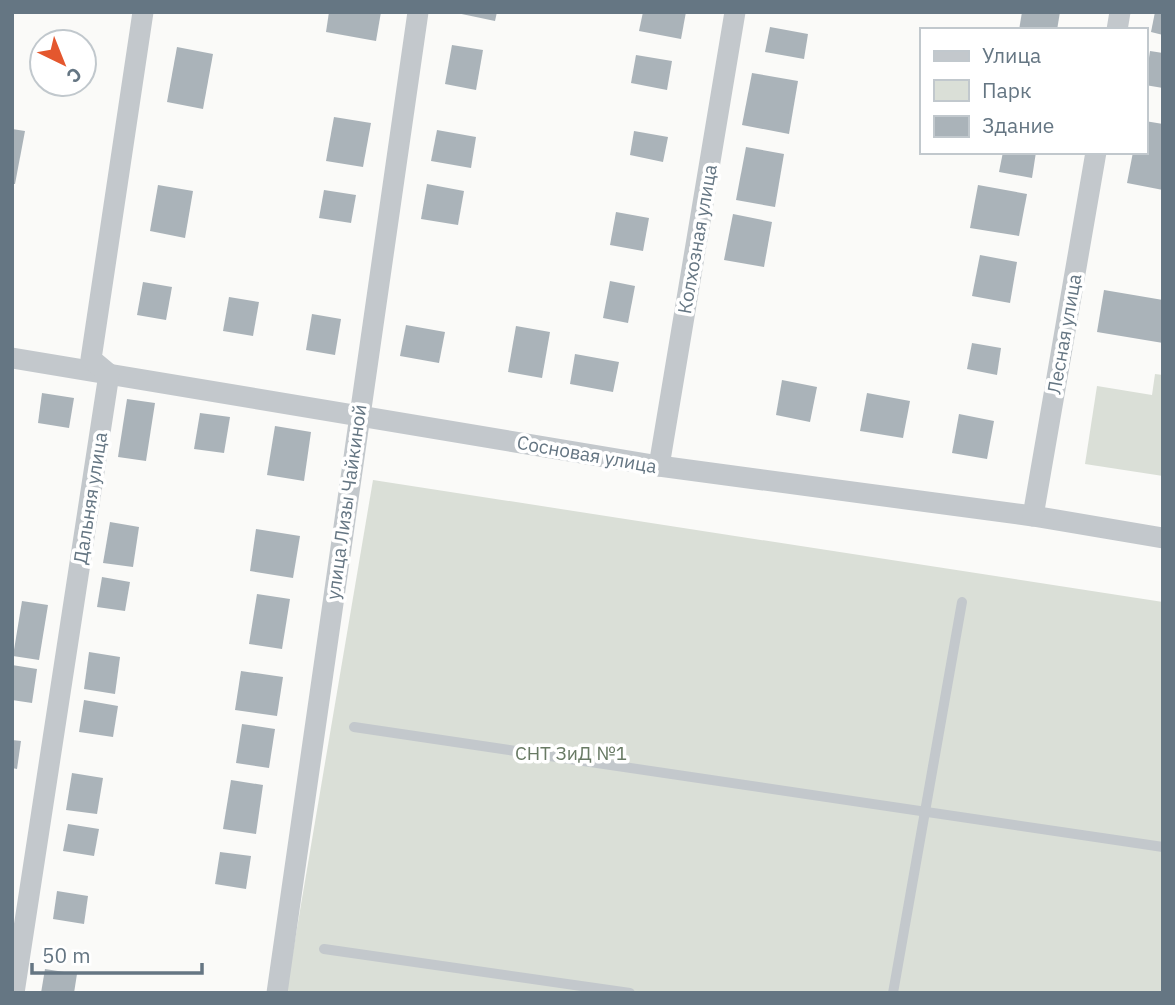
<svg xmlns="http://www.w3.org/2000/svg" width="1175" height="1005" viewBox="0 0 1175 1005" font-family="'IBM Plex Sans',sans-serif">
<rect width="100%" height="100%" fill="#fafaf8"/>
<g fill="#dadfd7">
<path d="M 1155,374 L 1163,375 L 1163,476 L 1085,464 L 1097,386 L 1152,395 Z"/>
<path d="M 373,480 L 1163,602 L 1163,993 L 286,993 Z"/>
</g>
<g fill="#aab3b9">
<path d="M 329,12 L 381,12 L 376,41 L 326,32 Z"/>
<path d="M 452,12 L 497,12 L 495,21 Z"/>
<path d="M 643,12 L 686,12 L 681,39 L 639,31 Z"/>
<path d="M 1022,12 L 1060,12 L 1057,30 L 1019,30 Z"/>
<path d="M 1155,12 L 1163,12 L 1163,35 L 1151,32 Z"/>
<path d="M 770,27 L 808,34 L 804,59 L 765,52 Z"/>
<path d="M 452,45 L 483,50 L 476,90 L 445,84 Z"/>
<path d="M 177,47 L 213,54 L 203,109 L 167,102 Z"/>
<path d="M 1150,51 L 1163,53 L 1163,88 L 1145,85 Z"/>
<path d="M 636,55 L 672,61 L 667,90 L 631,83 Z"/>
<path d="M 752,73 L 798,81 L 789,134 L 742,125 Z"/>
<path d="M 334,117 L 371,123 L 363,167 L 326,161 Z"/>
<path d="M 1145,121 L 1163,124 L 1163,190 L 1127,183 L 1133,152 L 1145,152 Z"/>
<path d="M 12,129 L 25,131 L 15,184 L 12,184 Z"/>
<path d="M 437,130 L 476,137 L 471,168 L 431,161 Z"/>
<path d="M 634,131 L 668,137 L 663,162 L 630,155 Z"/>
<path d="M 746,147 L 784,154 L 775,207 L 736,200 Z"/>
<path d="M 1003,152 L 1036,152 L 1032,178 L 999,172 Z"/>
<path d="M 427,184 L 464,191 L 458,225 L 421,219 Z"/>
<path d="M 158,185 L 193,191 L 185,238 L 150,231 Z"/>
<path d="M 978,185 L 1027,194 L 1019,236 L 970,228 Z"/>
<path d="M 324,190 L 356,195 L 351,223 L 319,218 Z"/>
<path d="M 616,212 L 649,218 L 643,251 L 610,245 Z"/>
<path d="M 733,214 L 772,222 L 764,267 L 724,260 Z"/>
<path d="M 980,255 L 1017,262 L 1010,303 L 972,296 Z"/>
<path d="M 610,281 L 635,286 L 628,323 L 603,318 Z"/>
<path d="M 143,282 L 172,287 L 166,320 L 137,315 Z"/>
<path d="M 1104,290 L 1163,300 L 1163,343 L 1097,332 Z"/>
<path d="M 229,297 L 259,302 L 253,336 L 223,331 Z"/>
<path d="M 312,314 L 341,319 L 335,355 L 306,350 Z"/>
<path d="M 406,325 L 445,332 L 439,363 L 400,356 Z"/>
<path d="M 516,326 L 550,332 L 542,378 L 508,372 Z"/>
<path d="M 972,343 L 1001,348 L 997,375 L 967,369 Z"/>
<path d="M 575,354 L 619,362 L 613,392 L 570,384 Z"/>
<path d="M 782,380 L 817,387 L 810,422 L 776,415 Z"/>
<path d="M 42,393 L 74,398 L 69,428 L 38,423 Z"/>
<path d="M 867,393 L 910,401 L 903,438 L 860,431 Z"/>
<path d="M 127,399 L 155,403 L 146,461 L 118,457 Z"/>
<path d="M 200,413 L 230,417 L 224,453 L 194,449 Z"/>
<path d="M 959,414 L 994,421 L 987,459 L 952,453 Z"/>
<path d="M 275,426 L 311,432 L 304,481 L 267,475 Z"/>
<path d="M 110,522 L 139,527 L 133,567 L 103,563 Z"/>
<path d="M 256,529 L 300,536 L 293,578 L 250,571 Z"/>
<path d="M 102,577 L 130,582 L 125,611 L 97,607 Z"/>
<path d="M 257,594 L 290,599 L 282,649 L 249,644 Z"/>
<path d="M 22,601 L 48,605 L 39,660 L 13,656 Z"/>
<path d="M 89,652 L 120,657 L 115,694 L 84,689 Z"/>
<path d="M 12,665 L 37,669 L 32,703 L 12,700 Z"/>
<path d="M 241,671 L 283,677 L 277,716 L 235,710 Z"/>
<path d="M 84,700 L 118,706 L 113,737 L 79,732 Z"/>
<path d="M 242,724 L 275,729 L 269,768 L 236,763 Z"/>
<path d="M 12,740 L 21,741 L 17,769 L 12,768 Z"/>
<path d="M 72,773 L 103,778 L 97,814 L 66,810 Z"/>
<path d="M 231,780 L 263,785 L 256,834 L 223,829 Z"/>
<path d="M 68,824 L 99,829 L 94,856 L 63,851 Z"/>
<path d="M 220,852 L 251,856 L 246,889 L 215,884 Z"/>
<path d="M 57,891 L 88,896 L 84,924 L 53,919 Z"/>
<path d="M 45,969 L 77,974 L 74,993 L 41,993 Z"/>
</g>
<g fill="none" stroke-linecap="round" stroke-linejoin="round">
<g stroke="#c3c8cc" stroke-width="10">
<path d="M 354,727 L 1163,847"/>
<path d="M 324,949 L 630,993"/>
<path d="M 893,993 L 962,602"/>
</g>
<g stroke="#c3c8cc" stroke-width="21">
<path d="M 1117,30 L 1120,12"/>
<path d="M 12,358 L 659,466 L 1033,516 L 1163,538"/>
<path d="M 659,466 L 735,12"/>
<path d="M 1033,516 L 1096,152"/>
<path d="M 14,993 L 109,374 L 91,359 L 143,12"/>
<path d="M 277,993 L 418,12"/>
</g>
</g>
<g text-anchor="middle" stroke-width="7" stroke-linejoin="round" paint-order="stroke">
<g font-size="19" fill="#657683" stroke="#fff">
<text transform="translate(697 239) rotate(-80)" y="7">Колхозная улица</text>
<text transform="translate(1064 334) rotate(-80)" y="7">Лесная улица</text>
<text transform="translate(587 454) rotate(10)" y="7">Сосновая улица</text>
<text transform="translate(90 498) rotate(-81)" y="7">Дальняя улица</text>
<text transform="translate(346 502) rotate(-82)" y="7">улица Лизы Чайкиной</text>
</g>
<g font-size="19" fill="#687a64" stroke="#fff">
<text x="571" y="760">СНТ ЗиД №1</text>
</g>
</g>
<rect width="1175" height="1005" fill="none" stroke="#657683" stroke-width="28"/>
<rect x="920" y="28" width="228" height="126" fill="#ffffff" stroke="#c1c8cd" stroke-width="2"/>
<rect x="934" y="51" width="35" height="10" fill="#c3c8cc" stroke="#c1c8cd" stroke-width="2"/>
<text x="982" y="63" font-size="21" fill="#657683">Улица</text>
<rect x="934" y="80" width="35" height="21" fill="#dadfd7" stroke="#c1c8cd" stroke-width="2"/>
<text x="982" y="98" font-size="21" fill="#657683">Парк</text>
<rect x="934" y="116" width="35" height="21" fill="#aab3b9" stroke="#c1c8cd" stroke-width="2"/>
<text x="982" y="133" font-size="21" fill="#657683">Здание</text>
<g transform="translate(63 63) rotate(137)"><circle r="33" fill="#ffffff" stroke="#c1c8cd" stroke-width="2"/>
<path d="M0-5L12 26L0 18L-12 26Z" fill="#e4572e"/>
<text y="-10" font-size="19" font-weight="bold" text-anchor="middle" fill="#657683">С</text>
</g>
<path d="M32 963v10h170v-10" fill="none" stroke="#657683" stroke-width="3.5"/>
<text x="42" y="963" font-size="21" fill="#657683" stroke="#ffffff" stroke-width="5" paint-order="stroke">50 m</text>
</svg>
